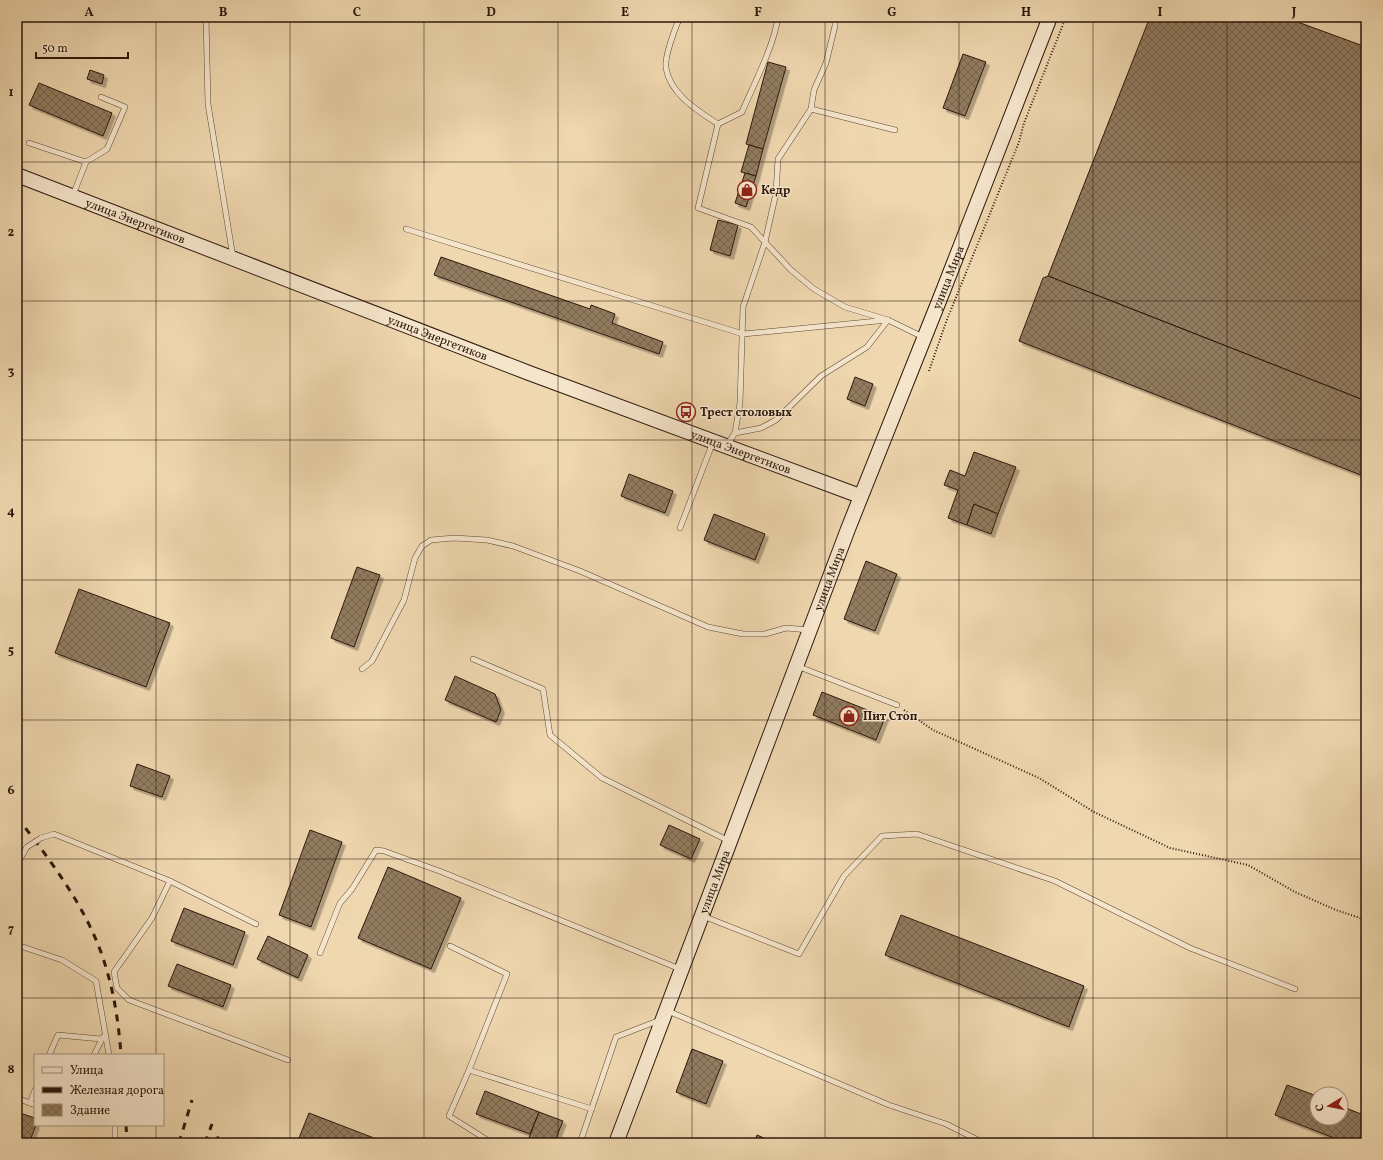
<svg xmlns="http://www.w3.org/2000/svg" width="1383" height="1160" viewBox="0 0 1383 1160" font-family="Vollkorn,serif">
<defs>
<pattern id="building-cross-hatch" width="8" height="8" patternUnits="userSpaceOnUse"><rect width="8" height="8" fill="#917b60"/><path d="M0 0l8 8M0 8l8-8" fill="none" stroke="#77644d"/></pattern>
<filter id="shadow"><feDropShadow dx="3.5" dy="3.5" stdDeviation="0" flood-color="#0004"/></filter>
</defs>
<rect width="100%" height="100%" fill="#efd7af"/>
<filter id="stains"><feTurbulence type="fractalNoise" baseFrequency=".005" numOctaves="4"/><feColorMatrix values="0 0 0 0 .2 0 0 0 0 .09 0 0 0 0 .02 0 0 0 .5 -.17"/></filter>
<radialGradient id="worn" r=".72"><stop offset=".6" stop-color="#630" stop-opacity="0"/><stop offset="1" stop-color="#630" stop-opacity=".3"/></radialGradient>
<g fill="url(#building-cross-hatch)" stroke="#2c170b" filter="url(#shadow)">
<path d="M 1150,17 L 1284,17 L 1366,47 L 1366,401 L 1048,276 Z"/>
<path d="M 963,54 L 986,62 L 965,116 L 943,108 Z"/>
<path d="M 768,62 L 786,67 L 763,149 L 746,144 Z"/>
<path d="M 90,70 L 104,75 L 102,84 L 87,79 Z"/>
<path d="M 39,83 L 112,113 L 103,136 L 29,105 Z"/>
<path d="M 749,145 L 763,149 L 756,176 L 741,172 Z"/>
<path d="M 745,173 L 756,176 L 746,207 L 735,203 Z"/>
<path d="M 718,220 L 738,225 L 730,256 L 710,250 Z"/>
<path d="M 441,257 L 590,309 L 591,305 L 615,314 L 612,323 L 663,342 L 659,354 L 434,275 Z"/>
<path d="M 1048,276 L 1366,401 L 1366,477 L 1019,341 L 1043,278 Z"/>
<path d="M 855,377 L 873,384 L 865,406 L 847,399 Z"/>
<path d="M 974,452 L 1016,467 L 998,514 L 974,504 L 967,525 L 948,518 L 958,490 L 944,485 L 950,470 L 965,476 Z"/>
<path d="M 629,474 L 673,491 L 665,513 L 621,496 Z"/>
<path d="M 974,504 L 998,514 L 991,534 L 967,525 Z"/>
<path d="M 714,514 L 765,534 L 755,560 L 704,540 Z"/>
<path d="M 866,561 L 897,574 L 875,631 L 844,619 Z"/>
<path d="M 357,567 L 380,575 L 354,647 L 331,638 Z"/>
<path d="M 79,589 L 170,623 L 146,687 L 55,653 Z"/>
<path d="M 455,676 L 495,694 L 501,710 L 496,722 L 445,700 Z"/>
<path d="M 822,692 L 885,717 L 876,740 L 813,715 Z"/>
<path d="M 137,764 L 170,776 L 162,797 L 130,786 Z"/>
<path d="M 669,825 L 700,839 L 691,859 L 660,845 Z"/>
<path d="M 310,830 L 342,842 L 311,927 L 279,915 Z"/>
<path d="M 388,867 L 461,898 L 431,969 L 358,938 Z"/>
<path d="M 184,908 L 245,932 L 233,965 L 171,941 Z"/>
<path d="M 901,915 L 1084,986 L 1069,1027 L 885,955 Z"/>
<path d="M 268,936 L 308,955 L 298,978 L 257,959 Z"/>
<path d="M 177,964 L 231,985 L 223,1007 L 168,986 Z"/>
<path d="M 692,1049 L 723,1061 L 706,1104 L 676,1092 Z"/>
<path d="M 1287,1085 L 1317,1096 L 1317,1118 L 1341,1118 L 1341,1106 L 1366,1116 L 1366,1143 L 1347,1143 L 1275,1115 Z"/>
<path d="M 485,1091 L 539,1112 L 530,1134 L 476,1114 Z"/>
<path d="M 17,1112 L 35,1118 L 36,1125 L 29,1143 L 17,1143 Z"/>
<path d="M 539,1112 L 563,1121 L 554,1143 L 527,1143 Z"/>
<path d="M 309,1113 L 387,1143 L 297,1143 Z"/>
<path d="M 757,1135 L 775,1143 L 754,1143 Z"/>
</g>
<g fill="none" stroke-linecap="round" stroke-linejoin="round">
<g stroke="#5d4734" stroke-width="6">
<g id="service">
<path d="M 206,17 L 208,104 L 233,257"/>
<path d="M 680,17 C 675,28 664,58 666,68 C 670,94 698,111 718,124"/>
<path d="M 811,109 L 895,130"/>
<path d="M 718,124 L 698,208 L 751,227 L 791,270 L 814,289 L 845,307 L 888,320 L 923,337"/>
<path d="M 718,124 L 742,112 C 754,84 774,46 778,17"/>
<path d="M 29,143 L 86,162 L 73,195"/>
<path d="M 86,162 L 107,149 L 125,107 L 101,97"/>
<path d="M 406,229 L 743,334 L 888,320"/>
<path d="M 735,433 L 761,428 L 776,420 L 821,376 L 867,347 L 888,320"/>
<path d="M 727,445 L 735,433 L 740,403 L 743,307 L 765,242 L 776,193 L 778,159 L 811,109 L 814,90 L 826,63 L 835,26 L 835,17"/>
<path d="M 680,528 L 713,442"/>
<path d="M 473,659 L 543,689 L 550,735 L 602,778 L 729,841"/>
<path d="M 797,666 L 897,705"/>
<path d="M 362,669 L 372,661 L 404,600 L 415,558 L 422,546 L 431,540 L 454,538 L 487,540 L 513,546 L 580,571 L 708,627 L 743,634 L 765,634 L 786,628 L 809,630"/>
<path d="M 41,838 L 54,834 L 170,881 L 256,924"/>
<path d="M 17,864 L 27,847"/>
<path d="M 170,881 L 152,918 L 114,972 L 117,988 L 129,1000 L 288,1060"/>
<path d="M 703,916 L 799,954 L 844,876 L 882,836 L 917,834 L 1055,881 L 1190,948 L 1295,989"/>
<path d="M 17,945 L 62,960 L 96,981 L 109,1055"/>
<path d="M 450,946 L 507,974 L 469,1070"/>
<path d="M 320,953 L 340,903 L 352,889 L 376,850 L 384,851 L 442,872 L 680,969"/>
<path d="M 668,1011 L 889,1105 L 946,1124 L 984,1143"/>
<path d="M 49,1055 L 58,1035 L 101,1039"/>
<path d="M 94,1055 L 103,1037"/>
<path d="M 17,1098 L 35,1105"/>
<path d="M 30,1103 L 35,1090"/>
<path d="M 115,1143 L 115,1125"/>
<path d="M 492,1143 L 449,1116 L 469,1070 L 592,1109"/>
<path d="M 580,1143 L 616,1037 L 660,1020"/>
</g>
</g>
<g stroke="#2c170b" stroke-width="16">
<g id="secondary">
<path id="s1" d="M 17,175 L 529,373 L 860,496"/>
<path id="s2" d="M 616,1143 L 848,529 L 943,291 L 1050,17"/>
</g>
</g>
<g stroke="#2c170b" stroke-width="2" stroke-dasharray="1 2" stroke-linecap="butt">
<path d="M 929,371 L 946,322 L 1019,142 L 1024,123 L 1066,17"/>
<path d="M 904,710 L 933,730 L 1039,778 L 1094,812 L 1170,848 L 1248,865 L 1295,892 L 1336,910 L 1366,920"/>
</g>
<use href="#service" stroke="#f5e5cb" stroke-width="5"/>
<use href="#secondary" stroke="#f5e5cb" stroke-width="14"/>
<g stroke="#2c170b" stroke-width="3" stroke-dasharray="7 7" stroke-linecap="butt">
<path d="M 17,817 C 53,864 91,913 107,971 C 115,998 119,1027 121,1055"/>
<path d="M 126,1125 L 127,1143"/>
<path d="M 179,1143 L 192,1100"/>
<path d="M 205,1143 L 212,1124"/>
<path d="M 216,1143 L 220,1132"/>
</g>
<g stroke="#5d4734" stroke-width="6" stroke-linecap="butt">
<path id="service-bridge" d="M 27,847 L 41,838"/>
</g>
<use href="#service-bridge" stroke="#f5e5cb" stroke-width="5"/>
</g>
<path fill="none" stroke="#2c170b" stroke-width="1" stroke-opacity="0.55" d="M 156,17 L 156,1055M 290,17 L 290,1143M 424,17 L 424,1143M 558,17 L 558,1143M 692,17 L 692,1143M 825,17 L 825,1143M 959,17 L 959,1143M 1093,17 L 1093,1143M 1227,17 L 1227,1143M 17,162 L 1366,162M 17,301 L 1366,301M 17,440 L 1366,440M 17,580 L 1366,580M 17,720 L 1366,720M 17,859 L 1366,859M 17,998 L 1366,998M 156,1125 L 156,1143"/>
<defs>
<g id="shop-ring" transform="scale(1)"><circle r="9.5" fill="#f5e5cb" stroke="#8f2418" stroke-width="1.5"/><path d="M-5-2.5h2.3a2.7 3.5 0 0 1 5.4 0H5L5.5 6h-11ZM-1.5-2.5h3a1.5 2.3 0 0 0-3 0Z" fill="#8f2418"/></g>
<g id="bus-ring" transform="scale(1)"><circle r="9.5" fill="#f5e5cb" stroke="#8f2418" stroke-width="1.5"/><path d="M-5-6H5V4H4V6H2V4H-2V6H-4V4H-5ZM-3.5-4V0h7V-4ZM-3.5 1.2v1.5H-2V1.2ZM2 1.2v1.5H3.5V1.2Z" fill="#8f2418"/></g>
</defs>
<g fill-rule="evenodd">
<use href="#shop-ring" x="747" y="190"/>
<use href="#bus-ring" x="686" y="412"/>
<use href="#shop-ring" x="849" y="716"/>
</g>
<g text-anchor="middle" stroke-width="3" stroke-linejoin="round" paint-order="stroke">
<g font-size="12" font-weight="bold" fill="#2c170b" stroke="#f5e5cb" text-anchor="start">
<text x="761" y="194">Кедр</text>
<text x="700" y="416">Трест столовых</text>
<text x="863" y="720">Пит Стоп</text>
</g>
<g font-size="12" fill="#2c170b" stroke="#f5e5cb">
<text dy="4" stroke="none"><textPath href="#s1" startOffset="127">улица Энергетиков</textPath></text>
<text dy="4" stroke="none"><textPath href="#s2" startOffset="927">улица Мира</textPath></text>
<text dy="4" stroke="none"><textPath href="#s1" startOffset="451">улица Энергетиков</textPath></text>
<text dy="4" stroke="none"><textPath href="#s1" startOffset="775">улица Энергетиков</textPath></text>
<text dy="4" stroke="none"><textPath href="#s2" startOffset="603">улица Мира</textPath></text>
<text dy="4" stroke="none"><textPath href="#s2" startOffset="279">улица Мира</textPath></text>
</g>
</g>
<rect width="1383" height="1160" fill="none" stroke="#efd7af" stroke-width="44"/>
<rect x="34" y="1054" width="130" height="72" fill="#f5e5cb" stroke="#a5937e"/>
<rect x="42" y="1067" width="20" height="6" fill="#f5e5cb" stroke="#a5937e"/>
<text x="70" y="1074" font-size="12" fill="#2c170b">Улица</text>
<rect x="42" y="1087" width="20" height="6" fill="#2c170b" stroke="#a5937e"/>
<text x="70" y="1094" font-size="12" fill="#2c170b">Железная дорога</text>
<rect x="42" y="1104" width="20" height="12" fill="url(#building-cross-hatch)" stroke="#a5937e"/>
<text x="70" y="1114" font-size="12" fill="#2c170b">Здание</text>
<g transform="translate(1329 1106) rotate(260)"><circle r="19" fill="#f5e5cb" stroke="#a5937e"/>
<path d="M0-3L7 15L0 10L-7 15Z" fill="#8f2418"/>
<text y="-6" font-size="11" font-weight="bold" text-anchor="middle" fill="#2c170b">С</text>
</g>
<path d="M36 52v6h92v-6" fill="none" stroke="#2c170b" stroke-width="2"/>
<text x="42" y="52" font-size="12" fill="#2c170b" stroke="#f5e5cb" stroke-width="3" paint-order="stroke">50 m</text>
<rect x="22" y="22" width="1339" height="1116" fill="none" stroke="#2c170b" stroke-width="1.5"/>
<g font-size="13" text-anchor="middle" font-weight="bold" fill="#2c170b">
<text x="89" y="16">A</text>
<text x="223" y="16">B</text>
<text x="357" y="16">C</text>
<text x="491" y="16">D</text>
<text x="625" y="16">E</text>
<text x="758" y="16">F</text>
<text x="892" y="16">G</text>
<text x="1026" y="16">H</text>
<text x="1160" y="16">I</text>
<text x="1294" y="16">J</text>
<text x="11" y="96">1</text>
<text x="11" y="236">2</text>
<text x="11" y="375">3</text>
<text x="11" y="515">4</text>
<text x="11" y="654">5</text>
<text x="11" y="794">6</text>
<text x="11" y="933">7</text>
<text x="11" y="1073">8</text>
</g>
<rect width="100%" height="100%" filter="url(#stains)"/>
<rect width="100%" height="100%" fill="url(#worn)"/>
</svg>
